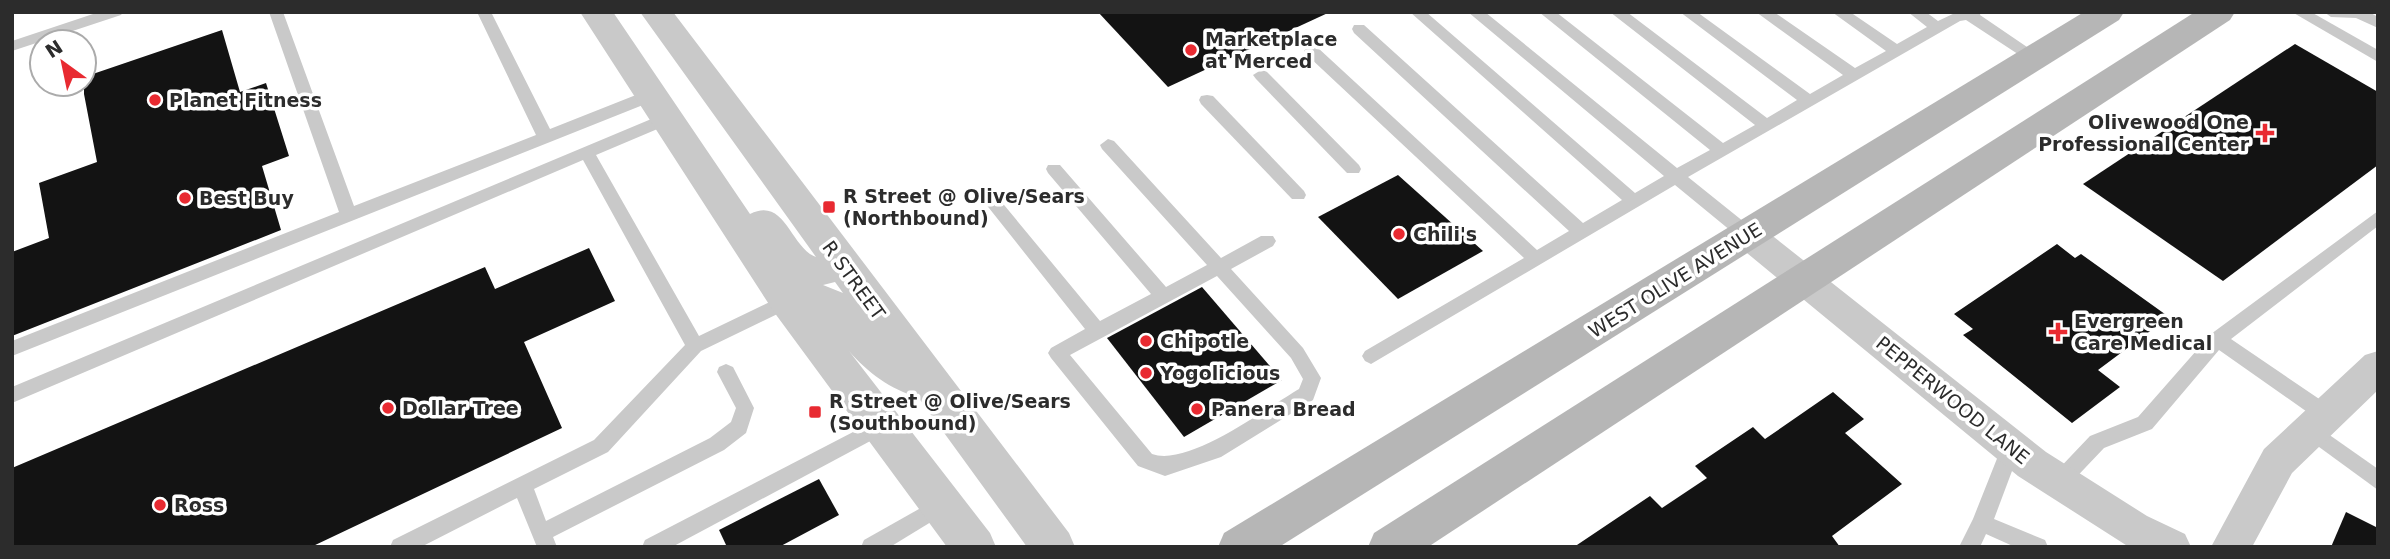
<svg xmlns="http://www.w3.org/2000/svg" width="2390" height="559" viewBox="0 0 2390 559" font-family="'DejaVu Sans',sans-serif">
<rect width="100%" height="100%" fill="#fff"/>
<g fill="#131313">
<path d="M 1098,12 L 1330,12 L 1168,87 Z"/>
<path d="M 222,30 L 240,92 L 266,83 L 289,156 L 262,166 L 281,230 L 12,336 L 12,252 L 49,238 L 39,183 L 97,162 L 84,94 L 84,77 Z"/>
<path d="M 2295,44 L 2378,92 L 2378,165 L 2223,281 L 2083,184 Z"/>
<path d="M 1398,175 L 1483,251 L 1398,299 L 1318,217 Z"/>
<path d="M 2057,244 L 2075,258 L 2081,254 L 2169,317 L 2098,370 L 2120,387 L 2072,423 L 1963,335 L 1973,329 L 1954,314 Z"/>
<path d="M 589,248 L 615,301 L 524,342 L 562,428 L 311,547 L 12,547 L 12,468 L 485,267 L 495,289 Z"/>
<path d="M 1202,287 L 1282,380 L 1184,437 L 1107,338 Z"/>
<path d="M 1833,392 L 1864,419 L 1845,433 L 1902,484 L 1832,536 L 1840,547 L 1574,547 L 1650,496 L 1662,508 L 1707,478 L 1695,466 L 1753,427 L 1765,439 Z"/>
<path d="M 819,479 L 839,515 L 779,547 L 727,547 L 719,530 Z"/>
<path d="M 2346,512 L 2378,528 L 2378,547 L 2331,547 Z"/>
</g>
<g fill="none" stroke-linecap="round" stroke-linejoin="round">
<g fill="#c9c9c9" fill-rule="evenodd">
<path d="M 99,12 L 123,12 L 121,15 L 12,51 L 12,41 Z"/>
<path d="M 269,12 L 283,12 L 354,206 L 536,135 L 477,12 L 491,12 L 550,129 L 646,91 L 658,91 L 660,95 L 658,99 L 12,356 L 12,341 L 339,212 Z"/>
<path d="M 1410,12 L 1426,12 L 1635,193 L 1664,176 L 1468,12 L 1485,12 L 1677,168 L 1710,150 L 1539,12 L 1556,12 L 1723,143 L 1755,125 L 1610,12 L 1627,12 L 1767,118 L 1797,100 L 1680,12 L 1697,12 L 1810,94 L 1843,75 L 1756,12 L 1774,12 L 1855,68 L 1886,51 L 1832,12 L 1850,12 L 1897,44 L 1927,27 L 1908,12 L 1926,12 L 1938,21 L 1957,12 L 1981,12 L 1980,15 L 2043,58 L 2040,62 L 2030,62 L 1966,20 L 1960,21 L 1688,177 L 1754,230 L 1757,235 L 1754,240 L 1742,240 L 1675,185 L 1371,364 L 1365,361 L 1362,356 L 1365,351 L 1524,258 L 1307,55 L 1304,51 L 1307,47 L 1317,47 L 1537,250 L 1569,231 L 1354,33 L 1352,29 L 1354,25 L 1364,25 L 1583,223 L 1622,200 Z"/>
<path d="M 2292,12 L 2311,12 L 2378,50 L 2378,62 Z"/>
<path d="M 2324,12 L 2369,12 L 2378,17 L 2378,28 L 2356,18 L 2331,17 Z"/>
<path d="M 1261,70 L 1266,71 L 1359,165 L 1361,169 L 1359,173 L 1347,173 L 1256,79 L 1253,75 Z"/>
<path d="M 1207,95 L 1213,96 L 1304,191 L 1306,195 L 1304,199 L 1292,199 L 1201,104 L 1199,100 L 1201,96 Z"/>
<path d="M 668,112 L 674,114 L 676,118 L 674,122 L 596,155 L 699,336 L 782,296 L 794,296 L 797,301 L 794,306 L 701,351 L 608,452 L 534,489 L 546,521 L 710,438 L 731,422 L 736,408 L 717,372 L 719,367 L 726,364 L 733,367 L 754,408 L 746,433 L 724,450 L 553,537 L 557,547 L 537,547 L 517,498 L 421,547 L 390,547 L 393,540 L 594,440 L 685,345 L 583,160 L 12,403 L 12,387 Z"/>
<path d="M 1108,139 L 1114,141 L 1221,258 L 1261,236 L 1273,236 L 1276,241 L 1273,246 L 1231,269 L 1303,348 L 1321,378 L 1313,400 L 1221,457 L 1165,476 L 1138,466 L 1051,358 L 1048,353 L 1051,348 L 1085,329 L 981,198 L 989,192 L 995,194 L 1100,321 L 1151,294 L 1048,173 L 1046,169 L 1048,165 L 1060,165 L 1166,287 L 1207,265 L 1102,149 L 1100,145 ZM 1217,276 L 1291,358 L 1303,379 L 1299,389 C 1265,409 1189,467 1152,454 L 1070,355 Z"/>
<path d="M 2378,211 L 2378,226 L 2231,339 L 2334,409 L 2336,415 L 2334,421 L 2327,423 L 2320,421 L 2219,350 L 2152,429 L 2104,448 L 2066,488 L 2059,491 L 2052,488 L 2049,482 L 2052,476 L 2090,436 L 2138,417 L 2211,334 Z"/>
<path d="M 882,417 L 889,419 L 892,425 L 889,431 L 672,547 L 642,547 L 645,540 Z"/>
<path d="M 2311,422 L 2378,469 L 2378,490 L 2304,436 L 2301,430 L 2304,424 Z"/>
<path d="M 2011,439 L 2018,441 L 2021,447 L 1994,519 L 2045,540 L 2048,547 L 2015,547 L 1986,534 L 1980,547 L 1959,547 L 1973,519 L 2004,441 Z"/>
<path d="M 942,496 L 949,499 L 952,505 L 949,511 L 890,547 L 861,547 L 864,540 Z"/>
</g>
<g fill="#c9c9c9" fill-rule="evenodd">
<path d="M 1748,222 L 1760,226 L 2046,452 L 2147,516 L 2185,534 L 2191,547 L 2129,547 L 2018,476 L 1736,244 L 1731,235 L 1736,226 Z"/>
<path d="M 2378,351 L 2378,390 L 2292,473 L 2252,547 L 2211,547 L 2264,449 L 2365,355 Z"/>
</g>
<path fill="#c9c9c9" fill-rule="evenodd" d="M 580,12 L 613,12 L 750,214 C 785,196 790,247 816,257 L 640,12 L 673,12 L 1069,533 L 1075,547 L 1027,547 L 918,397 C 891,390 867,372 849,351 L 990,533 L 996,547 L 947,547 L 774,312 ZM 835,282 L 843,293 L 823,285 Z"/>
<g fill="#b6b6b6" fill-rule="evenodd">
<path d="M 2084,12 L 2124,12 L 2119,20 L 1279,547 L 1218,547 L 1224,533 Z"/>
<path d="M 2195,12 L 2235,12 L 2230,20 L 1428,547 L 1368,547 L 1374,533 Z"/>
</g>
</g>
<g fill="#e82a31" stroke="#fff" stroke-width="2.5">
<circle cx="1191" cy="50" r="7"/>
<circle cx="155" cy="100" r="7"/>
<path d="M2261.5 122.5h7v7h7v7h-7v7h-7v-7h-7v-7h7z"/>
<circle cx="185" cy="198" r="7"/>
<rect x="822" y="200" width="14" height="14" rx="3.5"/>
<circle cx="1399" cy="234" r="7"/>
<path d="M2054.5 321.5h7v7h7v7h-7v7h-7v-7h-7v-7h7z"/>
<circle cx="1146" cy="341" r="7"/>
<circle cx="1146" cy="373" r="7"/>
<circle cx="388" cy="408" r="7"/>
<circle cx="1197" cy="409" r="7"/>
<rect x="808" y="405" width="14" height="14" rx="3.5"/>
<circle cx="160" cy="505" r="7"/>
</g>
<g text-anchor="middle" stroke-width="7" stroke-linejoin="round" paint-order="stroke">
<g font-size="19" font-weight="bold" fill="#2c2c2c" stroke="#fff" text-anchor="start">
<text x="1205" y="46">Marketplace<tspan x="1205" dy="22">at Merced</tspan></text>
<text x="169" y="107">Planet Fitness</text>
<text x="2249" y="129" text-anchor="end">Olivewood One<tspan x="2249" dy="22">Professional Center</tspan></text>
<text x="843" y="203">R Street @ Olive/Sears<tspan x="843" dy="22">(Northbound)</tspan></text>
<text x="199" y="205">Best Buy</text>
<text x="1413" y="241">Chili's</text>
<text x="2074" y="328">Evergreen<tspan x="2074" dy="22">Care Medical</tspan></text>
<text x="1160" y="348">Chipotle</text>
<text x="1160" y="380">Yogolicious</text>
<text x="829" y="408">R Street @ Olive/Sears<tspan x="829" dy="22">(Southbound)</tspan></text>
<text x="402" y="415">Dollar Tree</text>
<text x="1211" y="416">Panera Bread</text>
<text x="174" y="512">Ross</text>
</g>
<g font-size="19" fill="#2c2c2c" stroke="#fff">
<text transform="translate(854 280) rotate(54)" y="7">R STREET</text>
<text transform="translate(1675 280) rotate(-32)" y="7">WEST OLIVE AVENUE</text>
<text transform="translate(1953 400) rotate(39)" y="7">PEPPERWOOD LANE</text>
</g>
</g>
<rect width="2390" height="559" fill="none" stroke="#2c2c2c" stroke-width="28"/>
<g transform="translate(63 63) rotate(327)"><circle r="33" fill="#ffffff" stroke="#ababab" stroke-width="2"/>
<path d="M0-5L12 26L0 18L-12 26Z" fill="#e82a31"/>
<text y="-10" font-size="19" font-weight="bold" text-anchor="middle" fill="#2c2c2c">N</text>
</g>
</svg>
